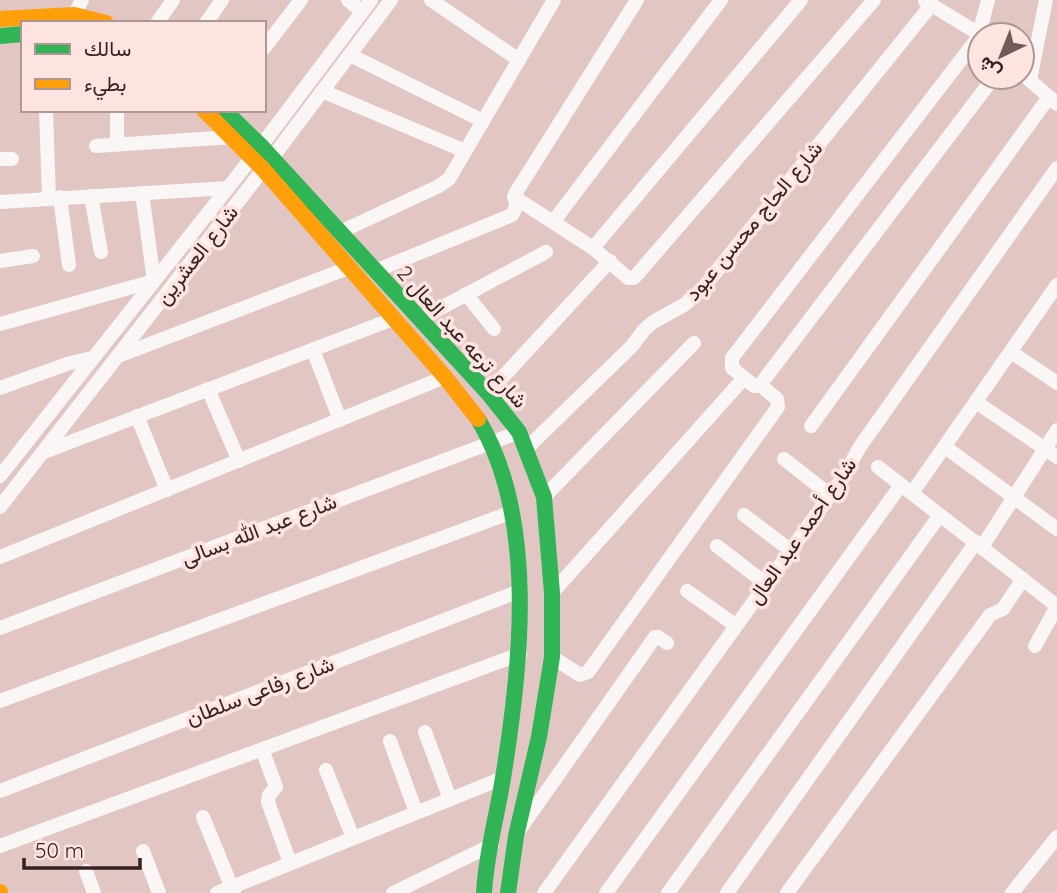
<svg xmlns="http://www.w3.org/2000/svg" width="1057" height="893" viewBox="0 0 1057 893" font-family="Quicksand,Vazirmatn,sans-serif">
<rect width="100%" height="100%" fill="#e1c6c4"/>
<g fill="none" stroke-linecap="round" stroke-linejoin="round">
<g stroke="#faf6f6" stroke-width="14">
<path d="M 348,0 L 362,12"/>
<path d="M 431,0 L 519,60"/>
<path d="M 925,1 L 981,35"/>
<path d="M 74,15 L 82,0"/>
<path d="M 157,23 L 173,0"/>
<path d="M 206,23 L 222,0"/>
<path d="M 979,34 L 988,0"/>
<path d="M 980,35 L 732,358 L 732,368 L 754,386 L 760,385 L 994,77"/>
<path d="M 264,48 L 301,0"/>
<path d="M 350,55 L 483,121"/>
<path d="M 1024,75 L 1057,104"/>
<path d="M 1030,80 L 1046,0"/>
<path d="M 322,91 L 465,151"/>
<path d="M 46,110 L 49,198"/>
<path d="M 117,110 L 117,144"/>
<path d="M 96,146 L 232,137"/>
<path d="M 0,159 L 12,159"/>
<path d="M 91,196 L 101,252"/>
<path d="M 60,197 L 69,265"/>
<path d="M 514,197 L 593,248 L 628,278 L 634,278 L 874,0"/>
<path d="M 0,202 L 228,188"/>
<path d="M 553,222 L 721,0"/>
<path d="M 340,232 L 439,186 L 449,179 L 554,0"/>
<path d="M 593,248 L 801,0"/>
<path d="M 0,261 L 33,256"/>
<path d="M 375,271 L 512,215 L 516,207 L 515,194 L 637,0"/>
<path d="M 466,294 L 494,329"/>
<path d="M 420,319 L 546,252"/>
<path d="M 0,324 L 154,281 L 142,193"/>
<path d="M 313,350 L 340,420"/>
<path d="M 1011,352 L 1057,383"/>
<path d="M 121,355 L 348,268"/>
<path d="M 0,388 L 70,363 L 92,358"/>
<path d="M 208,389 L 239,461"/>
<path d="M 488,393 L 610,261"/>
<path d="M 976,402 L 1057,457"/>
<path d="M 137,416 L 167,490"/>
<path d="M 811,426 L 1049,97"/>
<path d="M 945,447 L 1057,529"/>
<path d="M 527,448 L 632,346 L 644,330 L 653,322 L 684,305 L 703,288 L 932,4"/>
<path d="M 44,452 L 393,319"/>
<path d="M 784,459 L 830,495"/>
<path d="M 878,467 L 1057,606"/>
<path d="M 0,476 L 261,146 L 371,0"/>
<path d="M 912,493 L 1057,285"/>
<path d="M 544,497 L 694,343"/>
<path d="M 0,507 L 272,158 L 391,0"/>
<path d="M 744,515 L 790,550"/>
<path d="M 717,546 L 766,584"/>
<path d="M 982,547 L 1057,430"/>
<path d="M 0,557 L 445,377"/>
<path d="M 687,591 L 735,625"/>
<path d="M 552,593 L 744,378"/>
<path d="M 0,628 L 519,432"/>
<path d="M 1035,646 L 1057,606"/>
<path d="M 552,657 L 580,675 L 588,672 L 778,407 L 777,399 L 760,385"/>
<path d="M 0,701 L 512,512"/>
<path d="M 425,732 L 450,799"/>
<path d="M 390,741 L 416,812"/>
<path d="M 262,749 L 276,787 L 269,795 L 268,802 L 290,863"/>
<path d="M 326,770 L 353,838"/>
<path d="M 0,791 L 520,591"/>
<path d="M 203,817 L 234,893"/>
<path d="M 520,829 L 655,637 L 658,637 L 667,643"/>
<path d="M 0,846 L 520,654"/>
<path d="M 143,851 L 159,893"/>
<path d="M 86,871 L 94,893"/>
<path d="M 217,893 L 503,778"/>
<path d="M 393,893 L 492,845"/>
<path d="M 544,893 L 844,476 L 859,448 L 1057,168"/>
<path d="M 606,893 L 901,485"/>
<path d="M 668,893 L 940,515"/>
<path d="M 727,893 L 976,542"/>
<path d="M 787,893 L 990,615 L 1003,609 L 1023,579"/>
<path d="M 1012,893 L 1057,837"/>
</g>
<g stroke="#30b455" stroke-width="16">
<path d="M 0,36 L 23,34"/>
<path d="M 224,110 L 261,146 L 488,393 L 519,432 L 544,497 L 552,593 L 552,657 L 539,737 L 516,836 L 508,893"/>
<path d="M 478,419 C 538,519 521,668 503,778 C 497,816 486,854 484,893"/>
</g>
<g stroke="#ff9f0a" stroke-width="16">
<path d="M 0,19 L 74,15 L 106,23"/>
<path d="M 204,110 L 263,169 L 445,377 L 478,419"/>
<path d="M 0,892 L 0,893"/>
</g>
</g>
<g text-anchor="middle" stroke-width="7" stroke-linejoin="round" paint-order="stroke">
<g font-size="21" fill="#352221" stroke="#fde4e1">
<text transform="translate(754 221) rotate(-50)" y="7">شارع الحاج محسن عبود</text>
<text transform="translate(197 255) rotate(-52)" y="7">شارع العشرين</text>
<text transform="translate(462 337) rotate(48)" y="7">شارع ترعه عبد العال 2</text>
<text transform="translate(259 530) rotate(-21)" y="7">شارع عبد الله بسالى</text>
<text transform="translate(802 531) rotate(-55)" y="7">شارع أحمد عبد العال</text>
<text transform="translate(260 691) rotate(-21)" y="7">شارع رفاعى سلطان</text>
</g>
</g>
<rect x="21" y="21" width="245" height="91" fill="#fde4e1" stroke="#ad9694" stroke-width="2"/>
<rect x="35" y="44" width="35" height="10" fill="#30b455" stroke="#ad9694" stroke-width="2"/>
<text x="84" y="56" font-size="21" fill="#352221">سالك</text>
<rect x="35" y="79" width="35" height="10" fill="#ff9f0a" stroke="#ad9694" stroke-width="2"/>
<text x="84" y="91" font-size="21" fill="#352221">بطيء</text>
<g transform="translate(1001 56) rotate(223)"><circle r="33" fill="#fde4e1" stroke="#ad9694" stroke-width="2"/>
<path d="M0-5L12 26L0 18L-12 26Z" fill="#715b5a"/>
<text y="-10" font-size="19" font-weight="bold" text-anchor="middle" fill="#352221">ش</text>
</g>
<path d="M24 858v10h116v-10" fill="none" stroke="#352221" stroke-width="3.5"/>
<text x="35" y="858" font-size="21" fill="#352221" stroke="#fde4e1" stroke-width="5" paint-order="stroke">50 m</text>
</svg>
